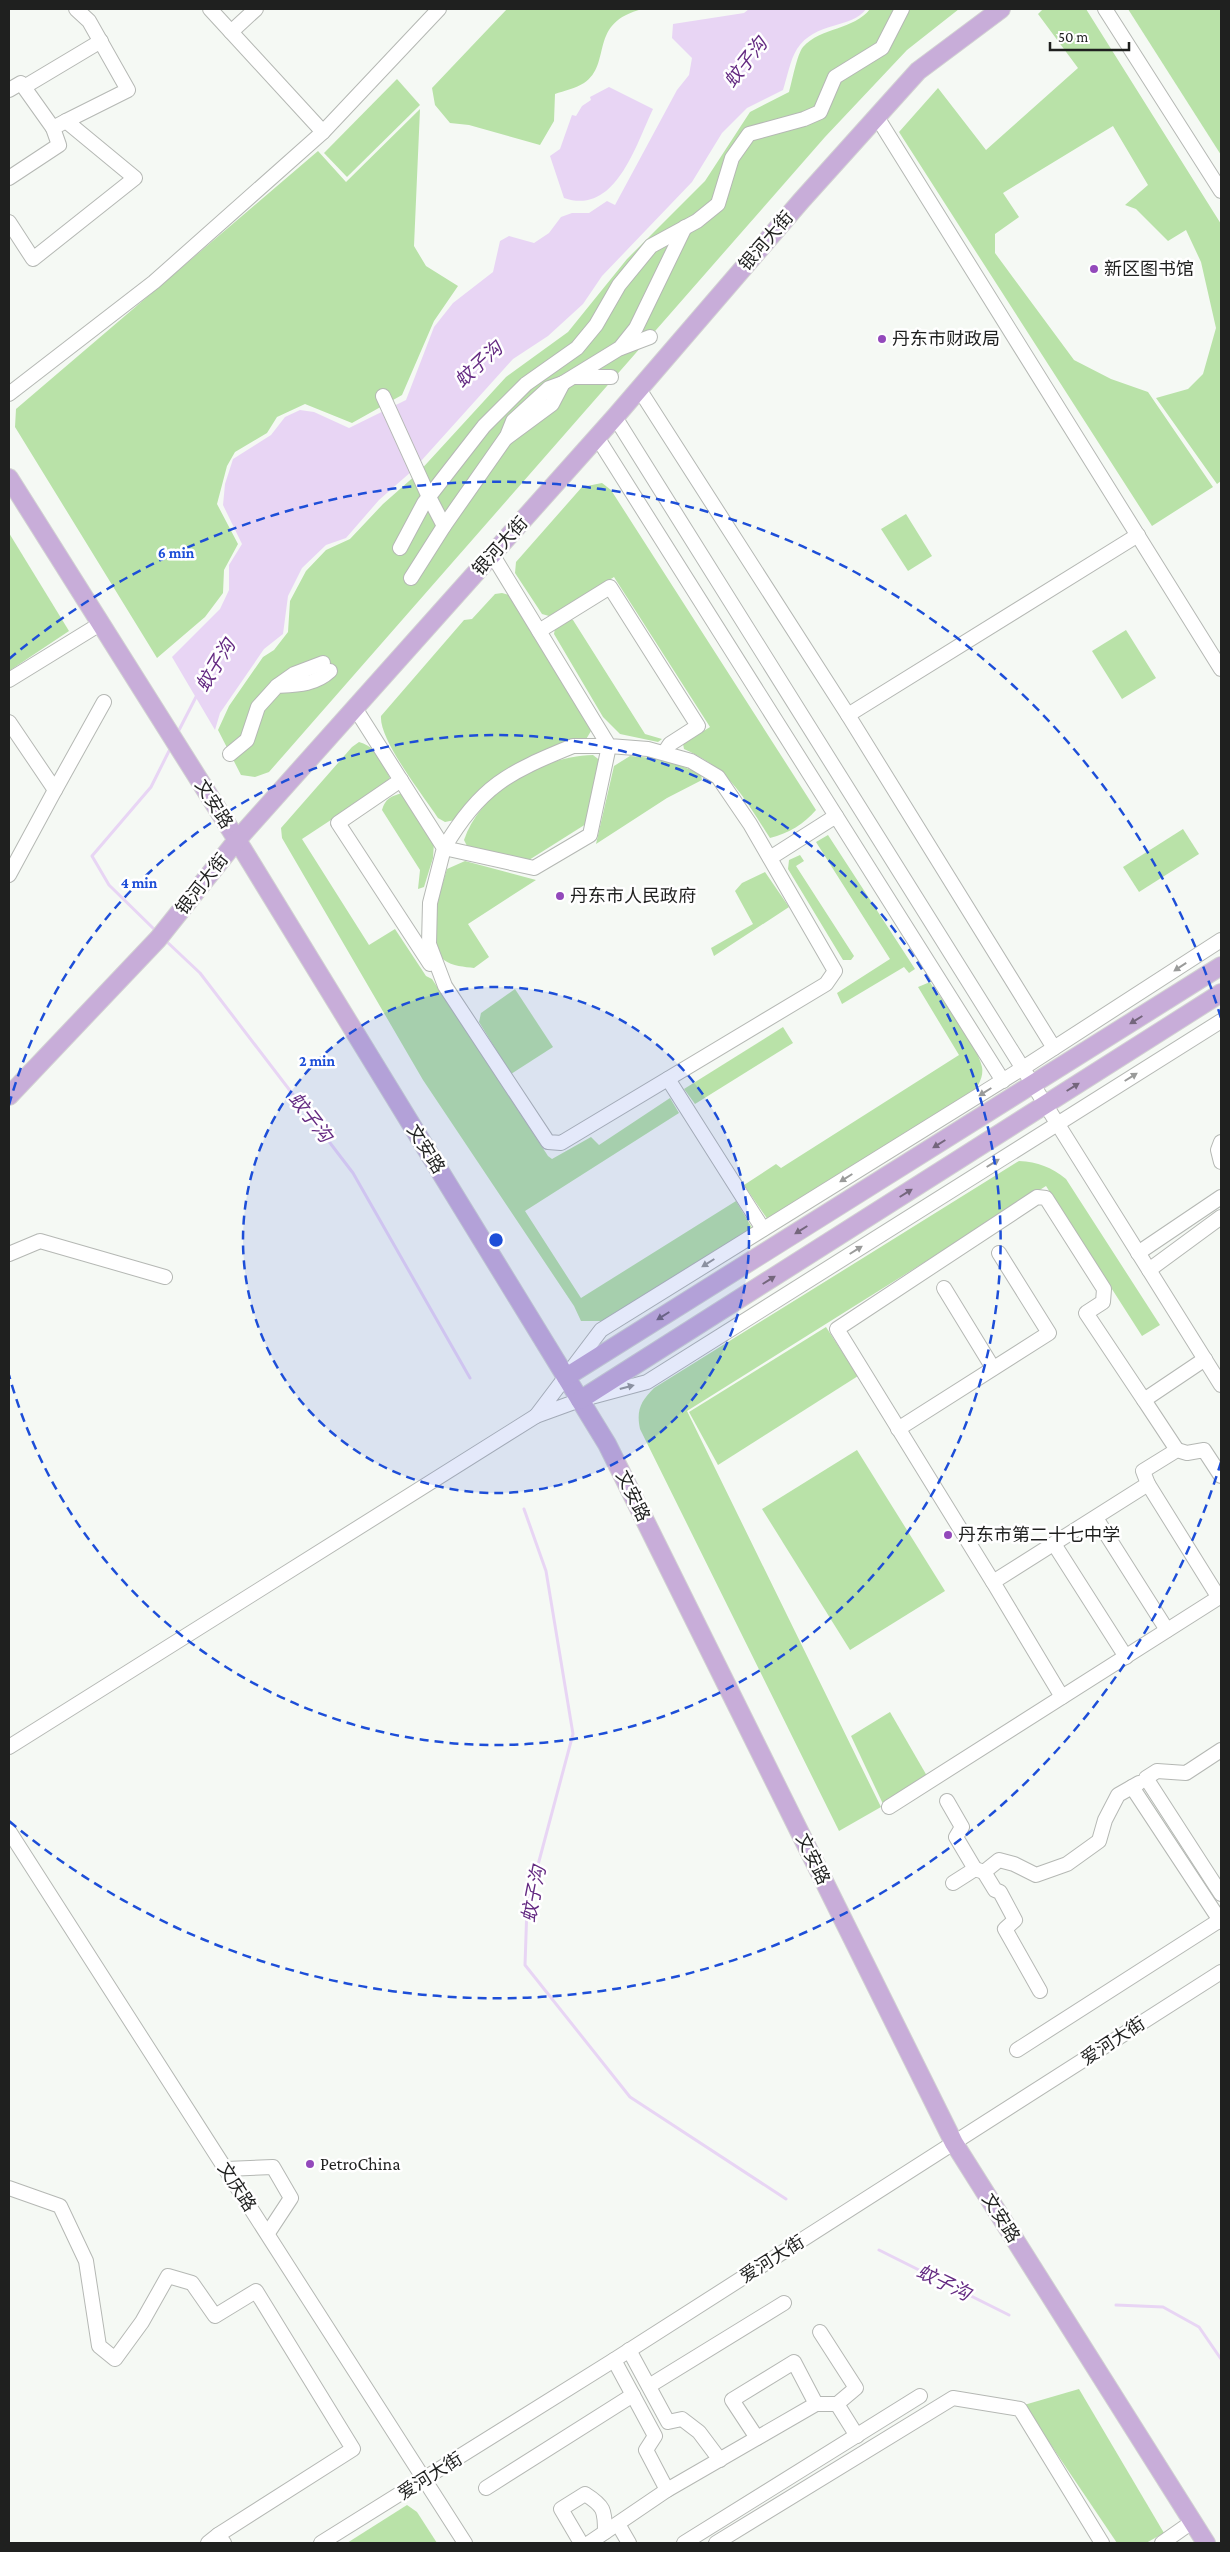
<svg xmlns="http://www.w3.org/2000/svg" width="1230" height="2552" viewBox="0 0 1230 2552" font-family="'Crimson Pro','Noto Sans SC',serif">
<rect width="100%" height="100%" fill="#f5f9f4"/>
<g fill="#b9e2a8">
<path d="M 507,9 L 643,9 C 587,22 613,64 584,83 C 576,88 564,91 555,94 L 554,121 L 540,145 L 469,125 L 450,123 L 435,105 L 432,88 Z"/>
<path d="M 870,9 L 959,9 L 907,50 L 825,137 L 269,772 L 255,777 L 241,775 L 218,730 L 229,706 L 263,657 L 274,650 L 288,632 L 290,601 L 306,571 L 326,550 L 350,539 L 383,504 L 417,474 L 506,377 L 568,332 L 627,259 L 705,181 L 750,112 L 789,92 C 792,82 797,54 803,47 C 821,27 854,30 870,9 Z"/>
<path d="M 1043,9 L 1086,9 L 1221,224 L 1221,481 L 1217,484 L 1156,398 L 1188,389 L 1203,374 L 1216,328 L 1201,262 L 1186,230 L 1168,241 L 1136,209 L 1125,205 L 1148,185 L 1113,126 L 1003,193 L 1019,217 L 995,234 L 995,253 L 1074,360 L 1111,379 L 1148,392 L 1213,487 L 1152,526 L 899,132 L 938,88 L 986,150 L 1078,68 L 1038,14 Z"/>
<path d="M 1128,9 L 1221,9 L 1221,155 Z"/>
<path d="M 397,79 L 420,105 L 347,177 L 324,153 Z"/>
<path d="M 420,109 L 414,246 L 426,266 L 458,286 L 434,321 L 402,395 L 352,423 L 305,404 L 277,417 L 267,433 L 235,452 L 227,466 L 217,504 L 238,544 L 224,570 L 223,593 L 205,617 L 157,658 L 15,427 L 16,409 L 318,151 L 346,182 Z"/>
<path d="M 602,483 L 611,490 L 816,810 C 804,824 789,833 770,838 C 744,798 730,769 684,749 L 683,744 L 710,727 L 614,577 L 566,608 L 549,616 L 542,614 L 515,573 L 516,562 L 582,487 Z"/>
<path d="M 906,514 L 932,556 L 908,571 L 881,529 Z"/>
<path d="M 9,533 L 69,631 L 9,671 Z"/>
<path d="M 502,593 L 509,595 L 589,719 L 591,731 L 585,741 C 522,749 498,778 455,820 L 445,822 L 438,818 C 423,795 379,740 381,716 L 464,620 L 472,619 L 495,594 Z"/>
<path d="M 569,619 L 573,620 L 645,734 L 662,739 L 658,742 L 620,734 L 603,717 L 554,634 L 555,628 Z"/>
<path d="M 1126,630 L 1156,678 L 1122,699 L 1092,651 Z"/>
<path d="M 359,742 C 377,747 382,762 390,778 L 378,789 L 302,839 L 369,945 L 395,929 L 426,976 L 432,979 L 548,1156 L 552,1159 L 591,1137 L 599,1145 L 670,1098 L 679,1113 L 525,1211 L 581,1298 L 736,1201 L 754,1231 L 606,1321 L 581,1321 L 574,1306 L 423,1080 L 282,838 L 281,828 L 352,747 Z"/>
<path d="M 593,755 L 602,762 L 586,824 L 529,860 L 468,848 L 464,840 C 480,791 543,756 593,755 Z"/>
<path d="M 630,756 L 664,759 L 701,774 L 702,780 L 667,798 L 596,844 L 614,766 Z"/>
<path d="M 402,793 L 434,842 L 433,858 L 424,887 L 418,889 L 420,870 L 382,810 C 385,799 391,796 402,793 Z"/>
<path d="M 1183,829 L 1199,854 L 1139,892 L 1123,867 Z"/>
<path d="M 828,835 L 915,969 L 909,973 L 904,967 L 842,1004 L 837,993 L 890,959 L 816,842 Z"/>
<path d="M 800,855 L 804,861 L 796,866 L 854,956 L 851,960 L 843,960 L 788,869 L 789,860 Z"/>
<path d="M 465,861 L 536,880 L 468,924 L 489,957 L 474,968 C 465,967 452,966 444,960 C 423,944 441,889 447,869 Z"/>
<path d="M 765,872 L 789,907 L 714,956 L 711,948 L 753,924 L 735,891 L 742,883 Z"/>
<path d="M 930,982 C 944,1003 977,1044 982,1067 C 984,1078 977,1087 972,1095 L 768,1220 L 744,1185 L 776,1164 L 781,1168 L 959,1055 L 918,987 Z"/>
<path d="M 515,989 L 553,1047 L 511,1074 L 479,1022 L 481,1013 Z"/>
<path d="M 783,1027 L 793,1043 L 695,1104 L 684,1089 Z"/>
<path d="M 1019,1161 C 1038,1162 1051,1167 1066,1179 L 1160,1325 L 1142,1336 L 1046,1186 L 687,1411 L 881,1807 L 839,1831 L 640,1429 C 636,1410 641,1401 654,1388 Z"/>
<path d="M 826,1327 L 858,1376 L 718,1465 L 689,1412 Z"/>
<path d="M 857,1450 L 945,1591 L 850,1650 L 762,1509 Z"/>
<path d="M 890,1712 L 927,1776 L 883,1804 L 851,1736 Z"/>
<path d="M 1079,2389 L 1164,2533 L 1146,2543 L 1117,2543 L 1024,2405 Z"/>
<path d="M 407,2505 L 417,2512 L 437,2543 L 347,2543 Z"/>
</g>
<g fill="#e8d5f4">
<path d="M 749,9 L 866,9 C 852,29 815,21 797,49 C 790,60 787,78 783,90 L 747,108 L 722,133 L 692,182 L 602,276 L 583,304 L 548,336 L 513,359 L 412,471 L 379,500 L 346,538 L 326,545 L 302,568 L 288,596 L 283,634 L 264,649 L 220,713 L 215,730 L 172,657 L 220,609 L 229,590 L 229,565 L 242,544 L 223,505 L 225,484 L 233,459 L 271,435 L 285,417 L 300,410 L 314,412 L 349,428 L 406,400 L 434,327 L 453,303 L 493,272 L 500,241 L 509,236 L 534,243 L 549,233 L 561,217 L 572,213 L 589,213 L 607,201 L 615,205 L 677,90 L 689,75 L 692,58 L 672,38 L 673,24 L 744,13 Z"/>
<path d="M 609,87 L 653,109 C 636,144 616,216 564,198 L 550,156 L 560,149 L 572,115 L 576,116 L 582,106 L 591,100 L 590,97 Z"/>
</g>
<g fill="none" stroke-linecap="round" stroke-linejoin="round">
<g stroke="#e8d5f4" stroke-width="3">
<path d="M 177,734 L 197,695"/>
<path d="M 157,932 L 109,885 L 92,856 L 151,787 L 171,747"/>
<path d="M 165,940 L 200,973 L 353,1173 L 470,1378"/>
<path d="M 524,1509 L 546,1571 L 573,1734 L 527,1906 L 525,1965 L 630,2097 L 786,2199"/>
<path d="M 879,2250 L 1009,2315"/>
<path d="M 1116,2305 L 1163,2307 L 1199,2327 L 1221,2359"/>
</g>
<g stroke="#b5b8b4" stroke-width="16">
<g id="minor">
<path d="M 210,9 L 323,132"/>
<path d="M 1105,9 L 1221,191"/>
<path d="M 231,32 L 256,9"/>
<path d="M 24,87 L 101,41"/>
<path d="M 9,90 L 21,83 L 53,128"/>
<path d="M 877,117 L 1221,669"/>
<path d="M 9,178 L 59,145 L 53,128 L 66,121"/>
<path d="M 9,222 L 33,259 L 135,178 L 66,121 L 128,90 L 89,21 L 76,9"/>
<path d="M 621,348 L 650,337"/>
<path d="M 574,377 L 611,377"/>
<path d="M 639,389 L 848,715 L 1054,1048"/>
<path d="M 9,394 L 154,282 L 323,132 L 439,9"/>
<path d="M 383,396 L 429,497 L 444,526 L 411,578"/>
<path d="M 615,417 L 1221,1385"/>
<path d="M 597,437 L 836,816"/>
<path d="M 506,438 L 552,404 L 563,383"/>
<path d="M 444,526 L 507,436 L 513,421 L 549,388 L 563,383 L 620,348 L 636,328 L 685,227"/>
<path d="M 400,548 L 424,503 L 484,426 L 526,384 L 577,348 L 596,325 L 619,285 L 651,246 L 697,221 L 718,204 L 732,158 L 749,134 L 804,119 L 820,112 L 835,77 L 882,48 L 902,9"/>
<path d="M 539,631 L 610,587 L 698,726 L 670,744 L 664,753"/>
<path d="M 9,680 L 100,624"/>
<path d="M 277,686 L 294,674 L 323,663"/>
<path d="M 355,708 L 444,848 L 430,903 L 429,944 L 445,986 L 548,1142 L 561,1143 L 826,984 L 835,971 L 750,824 L 718,777 L 691,761 L 648,749 L 609,746 L 492,554"/>
<path d="M 848,715 L 1138,535"/>
<path d="M 9,722 L 55,790 L 104,702"/>
<path d="M 573,746 L 609,746 L 590,835 L 534,868 L 444,848 C 480,786 509,772 573,746 Z"/>
<path d="M 230,754 L 247,740 L 258,707 L 277,686 C 297,685 315,685 330,671"/>
<path d="M 401,780 L 338,823 L 430,964"/>
<path d="M 770,858 L 836,816 L 1003,1081"/>
<path d="M 9,875 L 55,790"/>
<path d="M 1221,940 L 1023,1068 L 601,1330 L 536,1416 L 580,1400 L 647,1382 L 1221,1021"/>
<path d="M 668,1079 L 763,1229"/>
<path d="M 1221,1142 L 1218,1150 L 1221,1162"/>
<path d="M 1138,1253 L 1221,1197"/>
<path d="M 9,1254 L 40,1241 L 165,1277"/>
<path d="M 1149,1270 L 1221,1217"/>
<path d="M 944,1288 L 993,1368"/>
<path d="M 1205,1359 L 1144,1400 L 1086,1313 L 1103,1302 L 1104,1289 L 1046,1198 L 1037,1197 L 837,1329 L 993,1582 L 1148,1484 L 1143,1471 L 1177,1450 L 1187,1453 L 1204,1450 L 1221,1476"/>
<path d="M 1144,1400 L 1177,1450"/>
<path d="M 898,1429 L 1049,1333 L 999,1253"/>
<path d="M 1148,1484 L 1219,1598"/>
<path d="M 1096,1518 L 1167,1630"/>
<path d="M 1054,1544 L 1126,1657"/>
<path d="M 993,1582 L 1062,1697"/>
<path d="M 9,1747 L 536,1416"/>
<path d="M 1221,1750 L 1186,1773 L 1157,1771 L 1146,1778 L 1221,1894"/>
<path d="M 1139,1783 L 1132,1787 L 1221,1922"/>
<path d="M 947,1801 L 962,1827 L 956,1837 L 975,1869"/>
<path d="M 889,1807 L 1221,1596"/>
<path d="M 9,1831 L 465,2543"/>
<path d="M 984,1872 L 995,1890 L 1000,1892 L 1015,1920 L 1005,1929 L 1040,1991"/>
<path d="M 953,1883 L 975,1869 L 984,1872 L 999,1860 L 1014,1864 L 1036,1875 L 1067,1864 L 1099,1841 L 1105,1820 L 1118,1795 L 1132,1787"/>
<path d="M 1017,2050 L 1220,1920"/>
<path d="M 226,2169 L 273,2167 L 291,2198 L 268,2233"/>
<path d="M 9,2188 L 60,2206 L 86,2261 L 99,2346 L 115,2359 L 142,2322 L 168,2276 L 192,2283 L 215,2316 L 256,2291 L 353,2449 L 218,2535 L 224,2543"/>
<path d="M 820,2332 L 856,2388 L 837,2404"/>
<path d="M 629,2350 L 668,2422 L 682,2419 L 699,2432 L 720,2460"/>
<path d="M 649,2386 L 784,2303"/>
<path d="M 757,2438 L 732,2400 L 794,2362 L 816,2404"/>
<path d="M 486,2488 L 633,2395"/>
<path d="M 667,2490 L 816,2404 L 837,2404 L 857,2436"/>
<path d="M 618,2524 L 629,2543"/>
<path d="M 208,2543 L 218,2535"/>
<path d="M 321,2543 L 614,2360 L 1221,1972"/>
<path d="M 581,2543 L 561,2509 L 585,2494 C 604,2506 605,2510 605,2532"/>
<path d="M 589,2543 L 667,2490 L 646,2450 L 655,2436 L 614,2360"/>
<path d="M 684,2543 L 920,2396"/>
<path d="M 716,2543 L 953,2398 L 1020,2409 L 1102,2543"/>
<path d="M 1162,2543 L 1192,2522"/>
</g>
</g>
<g stroke="#d2d2d2" stroke-width="20">
<g id="major">
<path d="M 9,478 L 237,840 L 607,1444 L 954,2143 L 1206,2543"/>
<path d="M 9,1096 L 158,939 L 237,840 L 615,417 L 801,201 L 918,71 L 1001,9"/>
<path d="M 566,1377 L 1221,966"/>
<path d="M 580,1400 L 1221,993"/>
</g>
</g>
<use href="#minor" stroke="#fff" stroke-width="14"/>
<use href="#major" stroke="#c8add9" stroke-width="18"/>
</g>
<defs><path id="oneway-solid" d="M-6-.8H1V-3.2L6.5 0L1 3.2V.8H-6Z" transform="scale(1.25)"/></defs>
<g fill="#9a9b9a">
<use href="#oneway-solid" transform="translate(1180 967) rotate(147)"/>
<use href="#oneway-solid" transform="translate(1131 1077) rotate(-32)"/>
<use href="#oneway-solid" transform="translate(985 1092) rotate(148)"/>
<use href="#oneway-solid" transform="translate(993 1163) rotate(-32)"/>
<use href="#oneway-solid" transform="translate(846 1178) rotate(148)"/>
<use href="#oneway-solid" transform="translate(856 1250) rotate(-32)"/>
<use href="#oneway-solid" transform="translate(708 1263) rotate(148)"/>
<use href="#oneway-solid" transform="translate(627 1387) rotate(-15)"/>
</g>
<g fill="#74667c">
<use href="#oneway-solid" transform="translate(1136 1020) rotate(148)"/>
<use href="#oneway-solid" transform="translate(1073 1087) rotate(-32)"/>
<use href="#oneway-solid" transform="translate(939 1144) rotate(148)"/>
<use href="#oneway-solid" transform="translate(906 1193) rotate(-32)"/>
<use href="#oneway-solid" transform="translate(801 1230) rotate(148)"/>
<use href="#oneway-solid" transform="translate(769 1280) rotate(-32)"/>
<use href="#oneway-solid" transform="translate(663 1316) rotate(148)"/>
</g>
<circle cx="496" cy="1240" r="253" fill="#1d4ed8" fill-opacity=".12"/>
<g fill="none" stroke="#1d4ed8" stroke-width="2.5" stroke-dasharray="9 6">
<circle cx="496" cy="1240" r="253"/>
<path d="M9 1105A505 505 0 1 1 9 1375"/>
<path d="M1221 1462A758 758 0 0 1 9 1821M9 659A758 758 0 0 1 1221 1018"/>
</g>
<g fill="#9349bb" stroke="#fff" stroke-width="2">
<circle cx="1094" cy="269" r="5"/>
<circle cx="882" cy="339" r="5"/>
<circle cx="560" cy="896" r="5"/>
<circle cx="948" cy="1535" r="5"/>
<circle cx="310" cy="2164" r="5"/>
</g>
<g text-anchor="middle" stroke-width="5" stroke-linejoin="round" paint-order="stroke">
<g font-size="18" fill="#1f201f" stroke="#fff">
<text transform="translate(766 241) rotate(-49)" y="6">银河大街</text>
<text transform="translate(500 546) rotate(-48)" y="6">银河大街</text>
<text transform="translate(214 804) rotate(58)" y="6">文安路</text>
<text transform="translate(202 884) rotate(-52)" y="6">银河大街</text>
<text transform="translate(426 1149) rotate(58)" y="6">文安路</text>
<text transform="translate(633 1496) rotate(64)" y="6">文安路</text>
<text transform="translate(813 1859) rotate(64)" y="6">文安路</text>
<text transform="translate(1113 2041) rotate(-33)" y="6">爱河大街</text>
<text transform="translate(237 2187) rotate(57)" y="6">文庆路</text>
<text transform="translate(1001 2218) rotate(58)" y="6">文安路</text>
<text transform="translate(772 2259) rotate(-32)" y="6">爱河大街</text>
<text transform="translate(430 2476) rotate(-32)" y="6">爱河大街</text>
</g>
<g font-size="18" fill="#1f201f" stroke="#fff" text-anchor="start">
<text x="1104" y="275">新区图书馆</text>
<text x="892" y="345">丹东市财政局</text>
<text x="570" y="902">丹东市人民政府</text>
<text x="958" y="1541">丹东市第二十七中学</text>
<text x="320" y="2170">PetroChina</text>
</g>
<g font-size="19" font-style="italic" fill="#642a82" stroke="#fff">
<text transform="translate(745 62) rotate(-52)" y="7">蚊子沟</text>
<text transform="translate(478 364) rotate(-43)" y="7">蚊子沟</text>
<text transform="translate(215 665) rotate(-59)" y="7">蚊子沟</text>
<text transform="translate(311 1117) rotate(52)" y="7">蚊子沟</text>
<text transform="translate(533 1894) rotate(-79)" y="7">蚊子沟</text>
<text transform="translate(944 2282) rotate(26)" y="7">蚊子沟</text>
</g>
</g>
<circle cx="496" cy="1240" r="8" fill="#1d4ed8" stroke="#fff" stroke-width="2.5"/>
<g font-size="15" text-anchor="middle" font-weight="bold" fill="#1d4ed8" stroke="#fff" stroke-width="5" stroke-linejoin="round" paint-order="stroke">
<text x="176" y="558">6 min</text>
<text x="139" y="888">4 min</text>
<text x="317" y="1066">2 min</text>
</g>
<rect width="1230" height="2552" fill="none" stroke="#1f201f" stroke-width="20"/>
<path d="M1050 42v8h79v-8" fill="none" stroke="#1f201f" stroke-width="2.5"/>
<text x="1058" y="42" font-size="15" fill="#1f201f" stroke="#ffffff" stroke-width="4" paint-order="stroke">50 m</text>
</svg>
